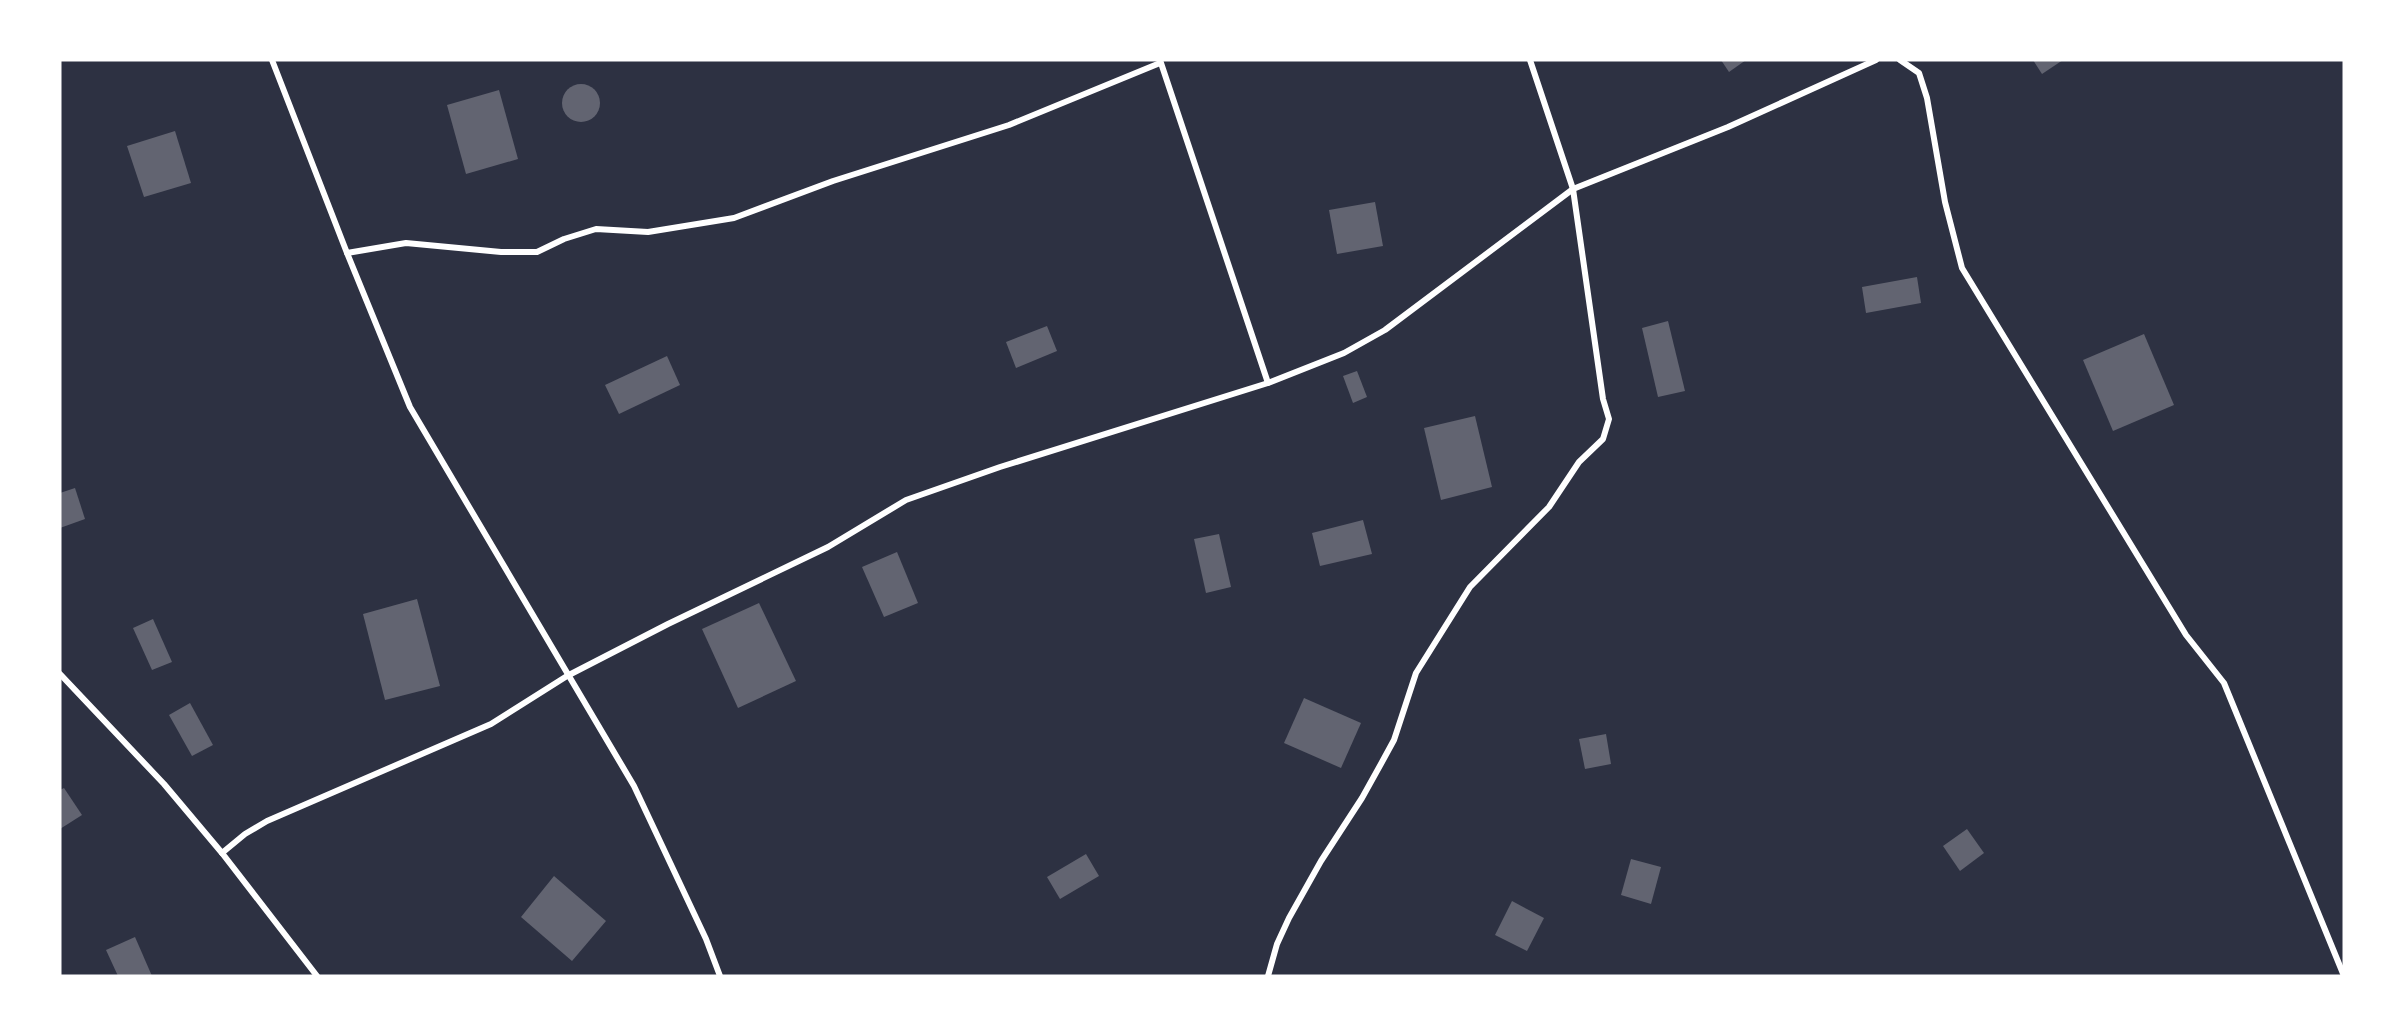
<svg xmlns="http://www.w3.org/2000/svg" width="2404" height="1036" viewBox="0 0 2404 1036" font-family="'Space Grotesk',sans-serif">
<rect width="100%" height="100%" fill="#2d3142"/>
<g fill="#626471">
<path d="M 1721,60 L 1746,60 L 1729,72 Z"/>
<path d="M 2033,60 L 2063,60 L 2042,74 Z"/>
<circle cx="581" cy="103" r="19"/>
<path d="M 499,90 L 518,159 L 466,174 L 447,105 Z"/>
<path d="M 175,131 L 191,183 L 144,197 L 127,146 Z"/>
<path d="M 1375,202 L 1383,246 L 1337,254 L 1329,210 Z"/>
<path d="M 1917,277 L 1921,303 L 1866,313 L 1862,287 Z"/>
<path d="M 1668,321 L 1685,391 L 1658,397 L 1642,328 Z"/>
<path d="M 1047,326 L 1057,351 L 1016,368 L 1006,342 Z"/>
<path d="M 2144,334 L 2174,405 L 2113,431 L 2083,360 Z"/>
<path d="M 667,356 L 680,385 L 619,414 L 605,385 Z"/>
<path d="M 1357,371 L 1367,397 L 1353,403 L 1343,376 Z"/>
<path d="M 1475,416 L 1492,487 L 1441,500 L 1424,428 Z"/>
<path d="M 75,488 L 85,519 L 60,528 L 60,493 Z"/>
<path d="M 1363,520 L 1372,554 L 1320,566 L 1312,533 Z"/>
<path d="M 1219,534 L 1231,587 L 1206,593 L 1194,539 Z"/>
<path d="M 897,552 L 918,603 L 884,617 L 862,567 Z"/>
<path d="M 417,599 L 440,686 L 385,700 L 363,614 Z"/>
<path d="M 759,603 L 796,681 L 738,708 L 702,629 Z"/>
<path d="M 153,619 L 172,662 L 152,670 L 133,628 Z"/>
<path d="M 1304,698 L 1361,723 L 1341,768 L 1284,743 Z"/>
<path d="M 190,703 L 213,745 L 192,756 L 169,715 Z"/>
<path d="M 1606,734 L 1611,764 L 1585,769 L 1579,739 Z"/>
<path d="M 64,788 L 82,815 L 60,829 L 60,790 Z"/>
<path d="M 1967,829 L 1984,853 L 1960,871 L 1943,846 Z"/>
<path d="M 1086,854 L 1099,876 L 1060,899 L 1047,877 Z"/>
<path d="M 1631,859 L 1661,867 L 1651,904 L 1621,895 Z"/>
<path d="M 554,876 L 606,921 L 572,961 L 521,917 Z"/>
<path d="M 1512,901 L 1544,918 L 1527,951 L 1495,935 Z"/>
<path d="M 135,937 L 152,976 L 118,976 L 106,950 Z"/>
</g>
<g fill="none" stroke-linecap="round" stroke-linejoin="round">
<g stroke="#fff" stroke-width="6">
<path d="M 272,60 L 347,253 L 410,407 L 634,786 L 706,939 L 720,976"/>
<path d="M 1160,60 L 1268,383"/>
<path d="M 1900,60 L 1919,73 L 1927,98 L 1945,202 L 1962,268 L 2186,635 L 2224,683 L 2344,976"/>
<path d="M 347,253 L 406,243 L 501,252 L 537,252 L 564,239 L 596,229 L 648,232 L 734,218 L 833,181 L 1009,125 L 1160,63"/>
<path d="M 60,674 L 164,784 L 222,853 L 317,976"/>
<path d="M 222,853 L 245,834 L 267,821 L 491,724 L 567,676 L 668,624 L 828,547 L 906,500 L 1000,467 L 1268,383 L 1344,353 L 1385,330 L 1573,189 L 1728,127 L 1876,60"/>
<path d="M 1268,976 L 1277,944 L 1289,918 L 1321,861 L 1362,798 L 1382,762 L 1394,740 L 1416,673 L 1470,587 L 1549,507 L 1579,462 L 1603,439 L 1609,419 L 1603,399 L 1573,189 L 1530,60"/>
</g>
</g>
<rect width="2404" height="1036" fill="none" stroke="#ffffff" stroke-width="123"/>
</svg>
